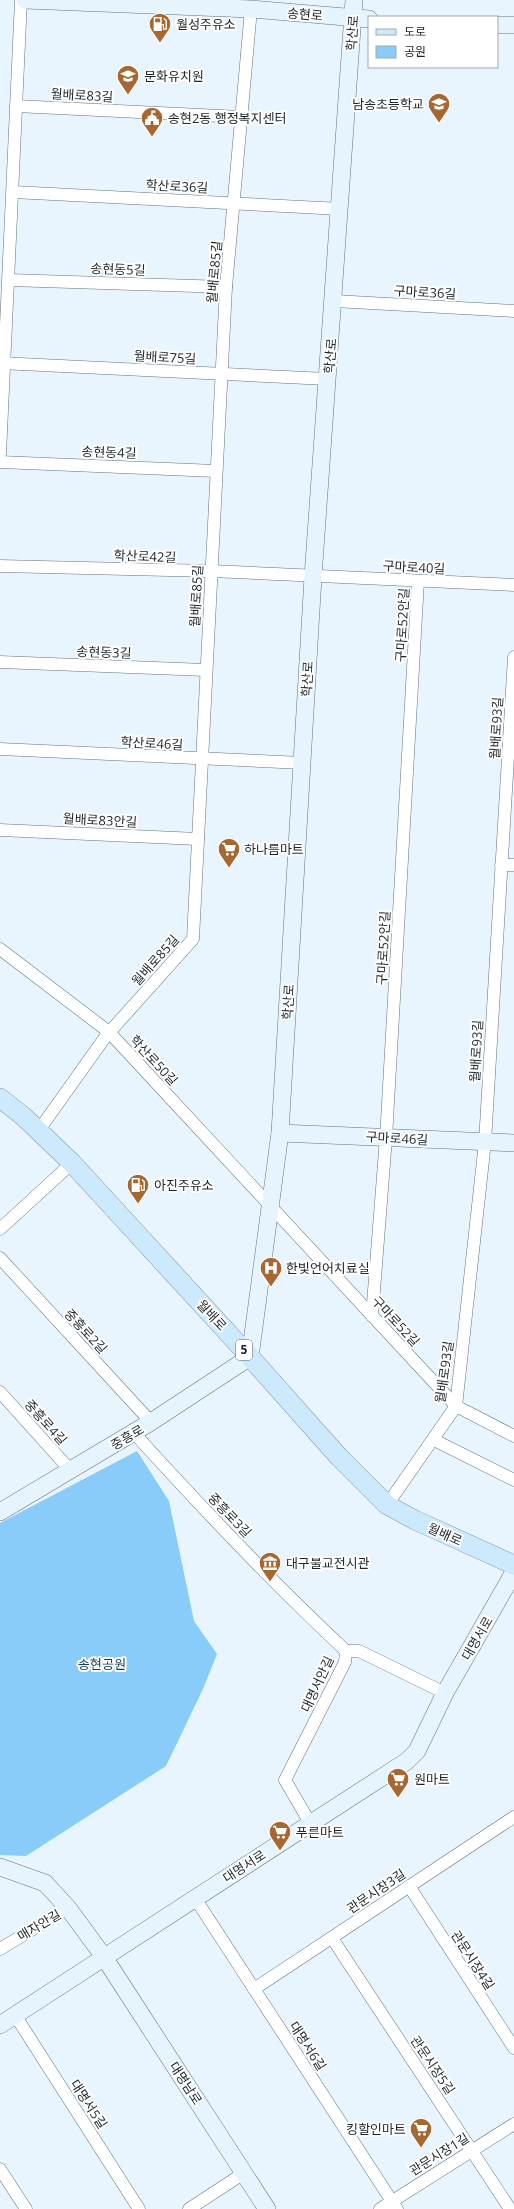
<svg xmlns="http://www.w3.org/2000/svg" width="514" height="2209" viewBox="0 0 514 2209" font-family="'Open Sans','Noto Sans KR',sans-serif">
<rect width="100%" height="100%" fill="#e9f5fe"/>
<path fill="#89ccf9" d="M 137,1451 L 169,1501 L 194,1621 L 217,1654 L 203,1689 L 166,1766 L 26,1856 L 0,1855 L 0,1523 Z"/>
<g fill="none" stroke-linecap="round" stroke-linejoin="round">
<g stroke="#61737f" stroke-width="13">
<g id="street">
<path d="M 16,106 L 241,117"/>
<path d="M 13,192 L 341,209"/>
<path d="M 9,280 L 226,287"/>
<path d="M 334,301 L 514,311"/>
<path d="M 0,363 L 328,379"/>
<path d="M 0,454 L 21,0"/>
<path d="M 0,462 L 216,471"/>
<path d="M 0,566 L 211,571 L 514,585"/>
<path d="M 0,662 L 206,670"/>
<path d="M 0,749 L 303,763"/>
<path d="M 0,830 L 198,839"/>
<path d="M 501,865 L 514,865"/>
<path d="M 0,949 L 109,1032 L 456,1406 L 514,1436"/>
<path d="M 39,1130 L 106,1036 L 193,939 L 226,287 L 251,9"/>
<path d="M 0,1229 L 72,1163"/>
<path d="M 0,1258 L 151,1422"/>
<path d="M 372,1316 L 386,1138 L 418,581"/>
<path d="M 0,1392 L 71,1471"/>
<path d="M 134,1433 C 202,1508 272,1582 346,1651"/>
<path d="M 434,1440 L 514,1480"/>
<path d="M 387,1505 L 456,1406 L 485,1142 L 514,657"/>
<path d="M 346,1651 L 359,1651 L 445,1693"/>
<path d="M 310,1823 L 285,1780 L 345,1662 L 346,1651"/>
<path d="M 409,1886 L 514,2048"/>
<path d="M 195,1898 L 397,2209"/>
<path d="M 332,1938 L 510,2209"/>
<path d="M 0,1949 L 68,1908"/>
<path d="M 254,1989 L 514,1817"/>
<path d="M 15,2015 L 139,2209"/>
<path d="M 0,2169 L 26,2209"/>
<path d="M 189,2209 L 244,2173"/>
<path d="M 380,2209 L 514,2124"/>
</g>
</g>
<g stroke="#61737f" stroke-width="18">
<g id="secondary">
<path d="M 25,0 L 251,9 L 369,19"/>
<path d="M 497,25 L 514,25"/>
<path d="M 280,1133 L 514,1143"/>
<path d="M 0,1512 L 151,1422 L 250,1357 L 280,1133 L 313,577 L 354,0"/>
<path d="M 0,1867 L 45,1883 L 68,1908 L 104,1957 L 267,2209"/>
<path d="M 0,2025 L 407,1761 L 417,1751 L 445,1693 L 514,1572"/>
</g>
</g>
<g stroke="#7a9ab1" stroke-width="20">
<path id="primary" d="M 0,1098 L 23,1116 L 72,1163 L 250,1357 L 339,1457 L 387,1505 L 415,1520 L 514,1565"/>
</g>
<use href="#street" stroke="#fff" stroke-width="12"/>
<use href="#secondary" stroke="#e6f4fe" stroke-width="17"/>
<use href="#primary" stroke="#cde9fc" stroke-width="19"/>
</g>
<defs>
<g id="fuel-pin" transform="scale(1.15)"><path d="M0 17L-7.5 6A9.5 9.5 0 1 1 7.5 6Z" fill="#a76730" stroke="#fff"/><path d="M-5.5-6h7V0h2V4h1.3V-2.5L3-4.5l.8-.8L6-3V5H2.5V1h-1V6h-7ZM-4.2-4.7v3.2H.2V-4.7Z" fill="#fff"/></g>
<g id="school-pin" transform="scale(1.15)"><path d="M0 17L-7.5 6A9.5 9.5 0 1 1 7.5 6Z" fill="#a76730" stroke="#fff"/><path d="M0-5L7-2L0 1L-7-2ZM-4 1L0 2.5L4 1V4Q0 6-4 4Z" fill="#fff"/></g>
<g id="civic-pin" transform="scale(1.15)"><path d="M0 17L-7.5 6A9.5 9.5 0 1 1 7.5 6Z" fill="#a76730" stroke="#fff"/><path d="M-.6-6.5H3V-4.5H.6V-3L4-1V1h2V6H-6V1h2V-1L-.6-3ZM-1.2 2.5V6h2.4V2.5Z" fill="#fff"/></g>
<g id="supermarket-pin" transform="scale(1.15)"><path d="M0 17L-7.5 6A9.5 9.5 0 1 1 7.5 6Z" fill="#a76730" stroke="#fff"/><path d="M-6-5.5h2.5l.6 2H6L4.5 2H-2.5L-4.4-4H-6ZM-1.5 3.2a1.3 1.3 0 1 0 .1 0ZM3 3.2a1.3 1.3 0 1 0 .1 0Z" fill="#fff"/></g>
<g id="hospital-pin" transform="scale(1.15)"><path d="M0 17L-7.5 6A9.5 9.5 0 1 1 7.5 6Z" fill="#a76730" stroke="#fff"/><path d="M-5-5h3v3.5h4V-5h3V5h-3V1.5h-4V5h-3Z" fill="#fff"/></g>
<g id="museum-pin" transform="scale(1.15)"><path d="M0 17L-7.5 6A9.5 9.5 0 1 1 7.5 6Z" fill="#a76730" stroke="#fff"/><path d="M0-6L6-3V-2H-6V-3ZM-5-1h2V3h-2ZM-1-1h2V3h-2ZM3-1h2V3H3ZM-6 4H6V6H-6Z" fill="#fff"/></g>
</defs>
<g fill-rule="evenodd">
<use href="#fuel-pin" x="160" y="24"/>
<use href="#school-pin" x="128" y="76"/>
<use href="#school-pin" x="439" y="104"/>
<use href="#civic-pin" x="152" y="118"/>
<use href="#supermarket-pin" x="229" y="849"/>
<use href="#fuel-pin" x="138" y="1185"/>
<use href="#hospital-pin" x="271" y="1268"/>
<use href="#museum-pin" x="270" y="1563"/>
<use href="#supermarket-pin" x="398" y="1779"/>
<use href="#supermarket-pin" x="280" y="1832"/>
<use href="#supermarket-pin" x="421" y="2129"/>
</g>
<g text-anchor="middle" stroke-width="4" stroke-linejoin="round" paint-order="stroke">
<rect fill="#fff" stroke="#606669" stroke-width="1" x="236" y="1340" width="16" height="20" rx="3"/>
<g font-size="12" font-weight="bold" fill="#1c2429">
<text x="244" y="1354">5</text>
</g>
<g font-size="13" fill="#1c2429" stroke="#fff">
<text transform="translate(305 14) rotate(5)" y="5">송현로</text>
<text transform="translate(352 33) rotate(-86)" y="5">학산로</text>
<text transform="translate(82 95) rotate(3)" y="5">월배로83길</text>
<text transform="translate(177 186) rotate(3)" y="5">학산로36길</text>
<text transform="translate(118 269) rotate(2)" y="5">송현동5길</text>
<text transform="translate(214 272) rotate(-85)" y="5">월배로85길</text>
<text transform="translate(425 292) rotate(3)" y="5">구마로36길</text>
<text transform="translate(330 356) rotate(-85)" y="5">학산로</text>
<text transform="translate(165 357) rotate(3)" y="5">월배로75길</text>
<text transform="translate(109 452) rotate(2)" y="5">송현동4길</text>
<text transform="translate(145 556) rotate(2)" y="5">학산로42길</text>
<text transform="translate(414 567) rotate(3)" y="5">구마로40길</text>
<text transform="translate(196 596) rotate(-87)" y="5">월배로85길</text>
<text transform="translate(402 625) rotate(-87)" y="5">구마로52안길</text>
<text transform="translate(104 652) rotate(2)" y="5">송현동3길</text>
<text transform="translate(307 679) rotate(-87)" y="5">학산로</text>
<text transform="translate(496 728) rotate(-87)" y="5">월배로93길</text>
<text transform="translate(152 743) rotate(3)" y="5">학산로46길</text>
<text transform="translate(100 820) rotate(3)" y="5">월배로83안길</text>
<text transform="translate(383 948) rotate(-87)" y="5">구마로52안길</text>
<text transform="translate(155 960) rotate(-48)" y="5">월배로85길</text>
<text transform="translate(288 1002) rotate(-87)" y="5">학산로</text>
<text transform="translate(476 1051) rotate(-87)" y="5">월배로93길</text>
<text transform="translate(154 1060) rotate(47)" y="5">학산로50길</text>
<text transform="translate(397 1138) rotate(3)" y="5">구마로46길</text>
<text transform="translate(212 1315) rotate(47)" y="5">월배로</text>
<text transform="translate(396 1321) rotate(47)" y="5">구마로52길</text>
<text transform="translate(86 1331) rotate(47)" y="5">중흥로2길</text>
<text transform="translate(444 1372) rotate(-82)" y="5">월배로93길</text>
<text transform="translate(46 1422) rotate(48)" y="5">중흥로4길</text>
<text transform="translate(127 1437) rotate(-31)" y="5">중흥로</text>
<text transform="translate(230 1515) rotate(46)" y="5">중흥로3길</text>
<text transform="translate(445 1534) rotate(24)" y="5">월배로</text>
<text transform="translate(477 1638) rotate(-60)" y="5">대명서로</text>
<text transform="translate(317 1684) rotate(-65)" y="5">대명서안길</text>
<text transform="translate(244 1866) rotate(-33)" y="5">대명서로</text>
<text transform="translate(376 1891) rotate(-34)" y="5">관문시장3길</text>
<text transform="translate(39 1925) rotate(-31)" y="5">매자안길</text>
<text transform="translate(473 1960) rotate(57)" y="5">관문시장4길</text>
<text transform="translate(308 2046) rotate(57)" y="5">대명서6길</text>
<text transform="translate(433 2065) rotate(56)" y="5">관문시장5길</text>
<text transform="translate(186 2083) rotate(57)" y="5">대명남로</text>
<text transform="translate(89 2104) rotate(57)" y="5">대명서5길</text>
<text transform="translate(439 2154) rotate(-32)" y="5">관문시장1길</text>
</g>
<g font-size="13" fill="#1c2429" stroke="#fff" text-anchor="start">
<text x="176" y="29">월성주유소</text>
<text x="144" y="81">문화유치원</text>
<text x="424" y="109" text-anchor="end">남송초등학교</text>
<text x="168" y="123">송현2동 행정복지센터</text>
<text x="244" y="854">하나름마트</text>
<text x="154" y="1190">아진주유소</text>
<text x="286" y="1273">한빛언어치료실</text>
<text x="286" y="1568">대구불교전시관</text>
<text x="414" y="1784">원마트</text>
<text x="296" y="1837">푸른마트</text>
<text x="406" y="2134" text-anchor="end">킹할인마트</text>
</g>
<g font-size="13" fill="#154059" stroke="#fff">
<text x="102" y="1669">송현공원</text>
</g>
</g>
<rect x="368" y="16" width="130" height="52" fill="#ffffff" stroke="#a4a7a9"/>
<rect x="376" y="29" width="20" height="6" fill="#cde9fc" stroke="#a4a7a9"/>
<text x="404" y="36" font-size="12" fill="#1c2429">도로</text>
<rect x="376" y="46" width="20" height="12" fill="#89ccf9" stroke="#a4a7a9"/>
<text x="404" y="56" font-size="12" fill="#1c2429">공원</text>
</svg>
